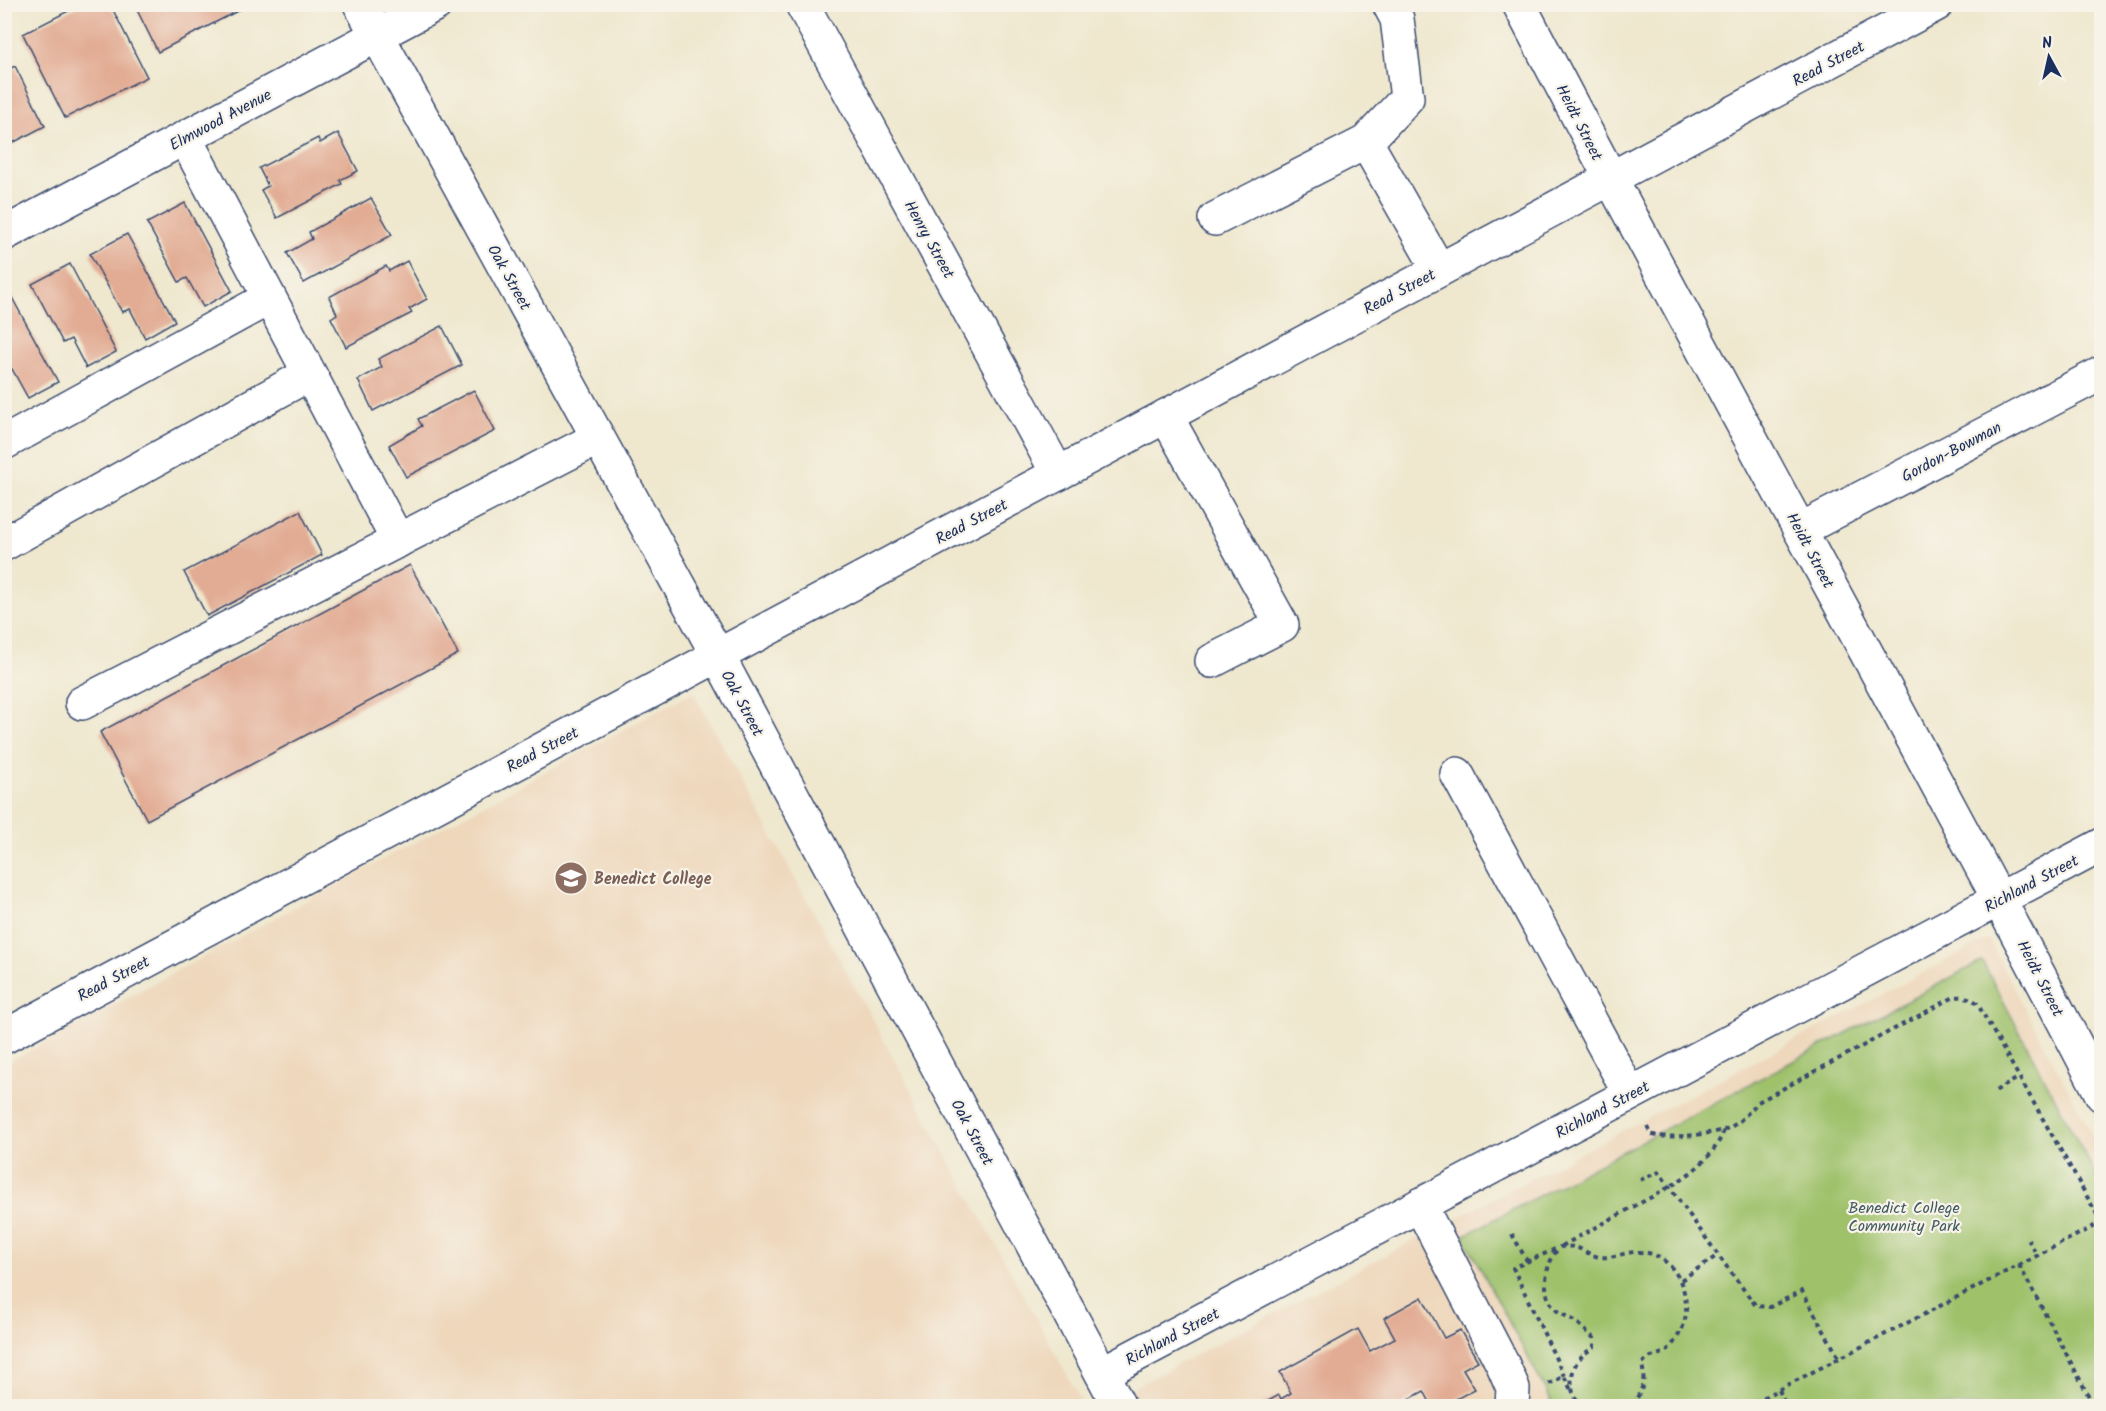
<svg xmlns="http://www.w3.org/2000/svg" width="2106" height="1411" viewBox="0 0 2106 1411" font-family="Kalam,sans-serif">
<rect width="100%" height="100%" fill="#f7f3e8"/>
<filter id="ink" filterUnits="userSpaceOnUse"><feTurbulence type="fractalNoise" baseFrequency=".0167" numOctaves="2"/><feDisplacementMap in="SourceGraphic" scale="12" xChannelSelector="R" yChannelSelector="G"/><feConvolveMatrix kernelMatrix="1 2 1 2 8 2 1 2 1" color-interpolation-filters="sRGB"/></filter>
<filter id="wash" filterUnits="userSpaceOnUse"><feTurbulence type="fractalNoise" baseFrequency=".008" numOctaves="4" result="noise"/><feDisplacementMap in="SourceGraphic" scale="24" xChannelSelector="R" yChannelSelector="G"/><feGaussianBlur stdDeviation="1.35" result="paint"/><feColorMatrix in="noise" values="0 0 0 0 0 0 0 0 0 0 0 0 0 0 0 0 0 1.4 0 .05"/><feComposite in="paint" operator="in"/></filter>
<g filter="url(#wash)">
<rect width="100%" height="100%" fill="#efe8cf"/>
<g fill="#eed7bb">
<path d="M 693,692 L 1084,1406 L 5,1406 L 5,1064 Z"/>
<path d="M 1988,939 L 2101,1151 L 2101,1406 L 1098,1406 Z"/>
</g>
<path fill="#9ec16b" stroke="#5c7864" stroke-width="1.5" d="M 1982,961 L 2101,1185 L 2101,1406 L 1554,1406 L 1463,1236 Z"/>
<g id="blocks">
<g fill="#e2ab93">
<path d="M 82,4 L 110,4 L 147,77 L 65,118 L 23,34 Z"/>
<path d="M 134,4 L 251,4 L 158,52 Z"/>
<path d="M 15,66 L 45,126 L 5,147 L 5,71 Z"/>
<path d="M 338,133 L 358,171 L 340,180 L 342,184 L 277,218 L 261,190 L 268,186 L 259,168 L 318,138 L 320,143 Z"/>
<path d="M 371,198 L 392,235 L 304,283 L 287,253 L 312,239 L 309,232 Z"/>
<path d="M 185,203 L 232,291 L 203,307 L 187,278 L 179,282 L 147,223 Z"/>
<path d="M 127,234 L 175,321 L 145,338 L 130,309 L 122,312 L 90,254 Z"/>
<path d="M 407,261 L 427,299 L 409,309 L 412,313 L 346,347 L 331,318 L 337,314 L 329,297 L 386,266 L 389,271 Z"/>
<path d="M 70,264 L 116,352 L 86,368 L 71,339 L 63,343 L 32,284 Z"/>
<path d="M 10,294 L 58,382 L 28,398 L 12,369 L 5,373 L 5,297 Z"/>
<path d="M 442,326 L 462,365 L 373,411 L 358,380 L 382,367 L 378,359 Z"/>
<path d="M 474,390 L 495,431 L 406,477 L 389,445 L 422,426 L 418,419 Z"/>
<path d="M 300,511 L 322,555 L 207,616 L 184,572 Z"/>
<path d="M 410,565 L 458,654 L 147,820 L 100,732 Z"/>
<path d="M 1422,1297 L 1444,1338 L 1460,1330 L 1478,1361 L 1463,1369 L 1475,1389 L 1443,1406 L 1432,1406 L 1424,1391 L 1400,1404 L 1402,1406 L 1259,1406 L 1279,1395 L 1281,1399 L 1291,1393 L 1280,1372 L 1358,1329 L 1370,1351 L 1395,1338 L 1384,1318 Z"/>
</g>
</g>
</g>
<g filter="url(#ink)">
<use href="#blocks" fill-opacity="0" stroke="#3b4b6f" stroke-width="1.5"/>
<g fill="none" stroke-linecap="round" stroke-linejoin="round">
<g stroke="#3b4b6f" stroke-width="36">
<g id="minor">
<path d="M 360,4 L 718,656 L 1119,1406"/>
<path d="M 802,4 L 1058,474"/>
<path d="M 1519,4 C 1709,370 1912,729 2102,1095"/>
<path d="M 185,138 L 398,541"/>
<path d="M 1366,142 L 1407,98 L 1397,19 L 1389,4"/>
<path d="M 1215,219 L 1366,142 L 1439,270"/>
<path d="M 4,234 L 436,4"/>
<path d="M 1166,416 L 1282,625 L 1212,661"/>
<path d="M 4,443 L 269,298"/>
<path d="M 1800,530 L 2102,373"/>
<path d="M 4,544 L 309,374"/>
<path d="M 82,703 L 598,438"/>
<path d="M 1457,774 L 1630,1094"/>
<path d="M 4,1037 L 1937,4"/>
<path d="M 1420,1205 L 1503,1365 L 1513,1388 L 1512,1406"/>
<path d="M 1102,1373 L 2102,845"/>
</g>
</g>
<g stroke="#3b4b6f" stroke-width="4" stroke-dasharray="4.5 4.5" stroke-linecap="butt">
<path d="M 1996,1091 L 2018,1078"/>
<path d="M 1648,1127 L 1651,1134 C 1661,1140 1714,1134 1726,1129 C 1739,1124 1748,1113 1758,1102 L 1954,997 C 1964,996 1969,997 1977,1003 L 2102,1223"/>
<path d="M 1640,1180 L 1659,1172 L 1718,1255 L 1756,1306 L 1770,1307 L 1802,1291 L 1839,1358"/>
<path d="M 1512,1234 L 1527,1261"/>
<path d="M 2028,1239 L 2037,1255"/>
<path d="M 1562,1246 C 1585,1233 1608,1221 1631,1208 C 1666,1189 1710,1169 1724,1130"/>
<path d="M 1555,1249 L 1513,1268 L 1564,1376"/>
<path d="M 2019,1265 L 2094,1406"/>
<path d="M 1681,1280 L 1718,1255"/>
<path d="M 1549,1384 L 1564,1376 L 1571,1390"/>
<path d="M 1779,1390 L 1786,1406"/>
<path d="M 1585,1406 C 1582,1404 1577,1401 1575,1397 C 1568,1385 1572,1365 1582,1356 C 1585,1353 1590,1350 1594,1347 L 1594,1338 C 1587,1333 1582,1326 1576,1322 C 1570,1317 1561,1315 1555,1309 C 1540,1294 1545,1261 1560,1247 C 1581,1244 1582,1253 1599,1257 C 1613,1259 1626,1251 1640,1252 C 1676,1253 1695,1299 1682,1329 C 1678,1336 1673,1346 1666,1351 C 1657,1357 1648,1355 1642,1364 C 1646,1382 1642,1394 1630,1406"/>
<path d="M 1747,1406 L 2102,1222"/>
</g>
<use href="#minor" stroke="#fff" stroke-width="33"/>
</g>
</g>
<defs>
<g id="university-disc" transform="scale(1.725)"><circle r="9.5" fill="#8d6e63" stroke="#f7f3e8"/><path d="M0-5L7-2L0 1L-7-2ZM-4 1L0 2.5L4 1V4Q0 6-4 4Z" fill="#fff"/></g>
</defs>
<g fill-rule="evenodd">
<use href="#university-disc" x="571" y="878"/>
</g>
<g text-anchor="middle" stroke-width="4.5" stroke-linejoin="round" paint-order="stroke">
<g font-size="16" fill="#1b2f5e" stroke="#f7f3e8">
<text transform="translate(1828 63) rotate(-28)" y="6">Read Street</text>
<text transform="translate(220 119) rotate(-28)" y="6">Elmwood Avenue</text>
<text transform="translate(1580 122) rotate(63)" y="6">Heidt Street</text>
<text transform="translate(930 239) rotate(61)" y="6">Henry Street</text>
<text transform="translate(510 277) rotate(61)" y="6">Oak Street</text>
<text transform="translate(1399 291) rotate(-28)" y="6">Read Street</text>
<text transform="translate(1951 451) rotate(-28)" y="6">Gordon-Bowman</text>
<text transform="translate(971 521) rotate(-28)" y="6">Read Street</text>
<text transform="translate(1811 550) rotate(62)" y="6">Heidt Street</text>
<text transform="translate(743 703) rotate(62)" y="6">Oak Street</text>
<text transform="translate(542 749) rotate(-28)" y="6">Read Street</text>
<text transform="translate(2031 883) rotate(-28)" y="6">Richland Street</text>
<text transform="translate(113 978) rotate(-28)" y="6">Read Street</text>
<text transform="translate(2041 978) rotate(63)" y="6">Heidt Street</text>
<text transform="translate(1602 1109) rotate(-28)" y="6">Richland Street</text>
<text transform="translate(973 1132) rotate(62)" y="6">Oak Street</text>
<text transform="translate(1172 1336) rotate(-28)" y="6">Richland Street</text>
</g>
<g font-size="16" font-weight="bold" fill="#785e54" stroke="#f7f3e8" text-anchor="start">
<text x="594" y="884">Benedict College</text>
</g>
<g font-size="16" fill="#425b62" stroke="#f7f3e8">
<text x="1904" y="1213">Benedict College<tspan x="1904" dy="18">Community Park</tspan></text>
</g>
</g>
<rect width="2106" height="1411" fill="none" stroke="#f7f3e8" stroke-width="24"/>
<g transform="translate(2049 57) rotate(352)" stroke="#f7f3e8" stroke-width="4.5" paint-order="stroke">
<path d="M0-4.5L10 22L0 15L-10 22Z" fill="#1b2f5e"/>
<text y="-9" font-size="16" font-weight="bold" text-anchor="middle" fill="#1b2f5e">N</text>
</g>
</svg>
